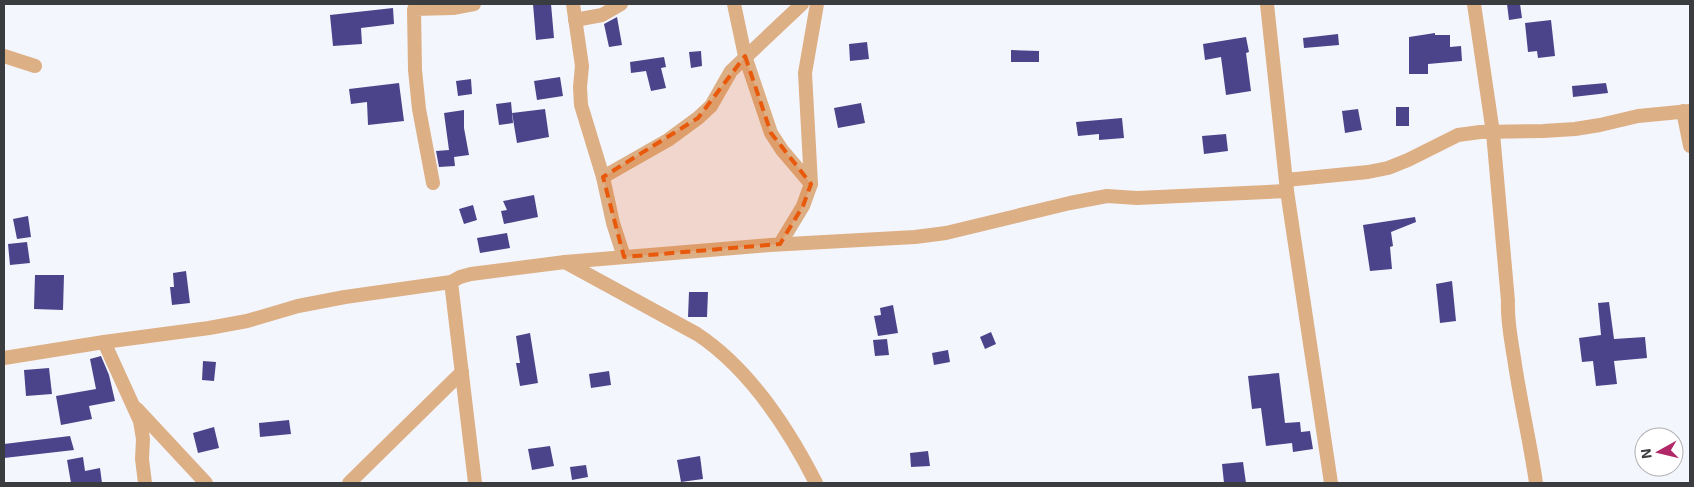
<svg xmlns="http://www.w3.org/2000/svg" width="1694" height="487" viewBox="0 0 1694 487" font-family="'Exo 2',sans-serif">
<rect width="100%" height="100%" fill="#f4f6fe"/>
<g fill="#4c448a">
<path d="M 533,4 L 551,4 L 554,38 L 536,40 Z"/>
<path d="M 1507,4 L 1520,4 L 1522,18 L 1509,20 Z"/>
<path d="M 393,8 L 394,24 L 361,28 L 362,44 L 333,46 L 330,15 Z"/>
<path d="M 617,17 L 622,45 L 609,47 L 604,24 Z"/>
<path d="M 1551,20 L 1555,56 L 1538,58 L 1537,51 L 1528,52 L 1525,23 Z"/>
<path d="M 1435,33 L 1435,35 L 1450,35 L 1450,47 L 1461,46 L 1462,61 L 1428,64 L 1428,74 L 1409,74 L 1409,37 Z"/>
<path d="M 1338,34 L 1339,45 L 1304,48 L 1303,38 Z"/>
<path d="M 1246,37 L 1249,52 L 1246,53 L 1251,91 L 1226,95 L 1221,57 L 1205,60 L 1203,44 Z"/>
<path d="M 867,42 L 869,59 L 850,61 L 849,44 Z"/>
<path d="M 1011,50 L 1039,51 L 1039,62 L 1011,62 Z"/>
<path d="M 701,51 L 702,66 L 691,68 L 689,52 Z"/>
<path d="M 664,57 L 666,67 L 661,68 L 666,88 L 651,91 L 646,71 L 631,73 L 630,62 Z"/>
<path d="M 560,77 L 563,96 L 537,100 L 534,81 Z"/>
<path d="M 471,79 L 472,94 L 458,96 L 456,81 Z"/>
<path d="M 399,83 L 404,121 L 368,125 L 367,102 L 351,104 L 349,89 Z"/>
<path d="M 1606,83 L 1608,93 L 1573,97 L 1572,86 Z"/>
<path d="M 511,102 L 513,123 L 499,125 L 496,104 Z"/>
<path d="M 861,103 L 865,123 L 838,128 L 834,108 Z"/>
<rect x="1396" y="107" width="13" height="19"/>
<path d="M 545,109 L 549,137 L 517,143 L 512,113 Z"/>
<path d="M 1358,109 L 1362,130 L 1345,133 L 1342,111 Z"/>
<path d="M 464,110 L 464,128 L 469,155 L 454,157 L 455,166 L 439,167 L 436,151 L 449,150 L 444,113 Z"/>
<path d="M 1122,118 L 1124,138 L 1099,140 L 1099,134 L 1078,136 L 1076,122 Z"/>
<path d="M 1226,134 L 1228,151 L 1204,154 L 1202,136 Z"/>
<path d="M 534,195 L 538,217 L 504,224 L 501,211 L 507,210 L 503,201 Z"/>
<path d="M 473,205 L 477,220 L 464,224 L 459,209 Z"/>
<path d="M 28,216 L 31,237 L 17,239 L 13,219 Z"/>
<path d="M 1415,217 L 1416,222 L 1391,232 L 1393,246 L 1390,247 L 1392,269 L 1370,271 L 1363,225 Z"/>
<path d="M 507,233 L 510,248 L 480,253 L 477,238 Z"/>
<path d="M 27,242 L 30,263 L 10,265 L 8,244 Z"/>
<path d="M 186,271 L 190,303 L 172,305 L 170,287 L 174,287 L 173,273 Z"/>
<path d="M 35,275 L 64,275 L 63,310 L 34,309 Z"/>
<path d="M 1452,281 L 1456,321 L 1440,323 L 1436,284 Z"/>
<path d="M 689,292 L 708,292 L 707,317 L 688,317 Z"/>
<path d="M 1609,302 L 1614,339 L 1645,337 L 1647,358 L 1614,361 L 1617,384 L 1596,386 L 1593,361 L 1582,362 L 1579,338 L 1601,335 L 1598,303 Z"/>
<path d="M 893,305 L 898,333 L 878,336 L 874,316 L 881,315 L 880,308 Z"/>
<path d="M 991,332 L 996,344 L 985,349 L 980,337 Z"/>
<path d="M 530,333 L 538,383 L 520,386 L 516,363 L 520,363 L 516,336 Z"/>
<path d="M 887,339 L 889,355 L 875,356 L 873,340 Z"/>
<path d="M 948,350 L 950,362 L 934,365 L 932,353 Z"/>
<path d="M 101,356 L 109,375 L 115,401 L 89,406 L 92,419 L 61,425 L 56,396 L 96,389 L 90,359 Z"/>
<path d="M 203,361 L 216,362 L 214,381 L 202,380 Z"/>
<path d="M 49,368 L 52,394 L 26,396 L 24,370 Z"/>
<path d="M 609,371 L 611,385 L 591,388 L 589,374 Z"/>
<path d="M 1279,373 L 1285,423 L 1300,422 L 1301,432 L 1310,431 L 1313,449 L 1293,452 L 1292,443 L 1266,446 L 1261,408 L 1252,409 L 1248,376 Z"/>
<path d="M 289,420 L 291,434 L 260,437 L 259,423 Z"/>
<path d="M 214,427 L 219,448 L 198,453 L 193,433 Z"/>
<path d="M 70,436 L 74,450 L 4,458 L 4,444 Z"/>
<path d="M 550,446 L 554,466 L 532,470 L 528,449 Z"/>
<path d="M 928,451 L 930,466 L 911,467 L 910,453 Z"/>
<path d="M 700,456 L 703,479 L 681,482 L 677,460 Z"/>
<path d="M 83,457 L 85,471 L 100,468 L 102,483 L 71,483 L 67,460 Z"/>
<path d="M 1243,462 L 1246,483 L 1224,483 L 1222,464 Z"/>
<path d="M 586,465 L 588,477 L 572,480 L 570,467 Z"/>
</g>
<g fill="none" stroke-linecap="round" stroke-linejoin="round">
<g stroke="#ddaf85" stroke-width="14">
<path d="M 573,4 L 582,66 L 580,87 L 581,105 L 603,177"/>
<path d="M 734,4 L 745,56 L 771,133 L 782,150 L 811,184"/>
<path d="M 1267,4 L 1287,191 L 1331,483"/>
<path d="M 1474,4 L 1493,133 L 1508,301 C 1507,321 1511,339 1514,358 C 1520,400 1530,441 1536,483"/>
<path d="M 575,20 L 602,15 L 621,4"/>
<path d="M 4,56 L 35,66"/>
<path d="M 1683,111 L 1690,146"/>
<path d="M 1286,180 L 1368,172 L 1388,168 L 1408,160 L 1458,135 L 1480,132 L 1543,131 L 1575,129 L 1600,125 L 1638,116 L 1690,111"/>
<path d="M 433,183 L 419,109 L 415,70 L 414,9 L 453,8 L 474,4"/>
<path d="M 780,244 L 803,206 L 811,184 L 805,73 L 817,4"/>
<path d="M 624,257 L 613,223 L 603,177 L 668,140 L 698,118 L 711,106 L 731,71 L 802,4"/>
<path d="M 565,262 L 697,334 C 750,369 788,428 816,483"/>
<path d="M 451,282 L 475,483"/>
<path d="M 4,358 L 104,342"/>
<path d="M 137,409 L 206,483"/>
<path d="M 145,483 L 142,459 L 143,439 L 140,421 L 104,342 L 209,328 L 247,321 L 298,306 L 345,297 L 451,282 L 460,277 L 471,274 L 565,262 L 770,245 L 915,237 L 946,233 L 1070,203 L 1107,196 L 1137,198 L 1287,191"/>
<path d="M 349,483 L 462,372"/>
</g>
</g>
<path fill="#e8590c" fill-opacity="0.2" stroke="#e8590c" stroke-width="4" stroke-dasharray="10 6" stroke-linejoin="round" d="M 745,56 L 771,133 L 811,184 L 803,206 L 780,244 L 624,257 L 603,177 L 698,118 Z"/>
<rect width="1694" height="487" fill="none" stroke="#3b3c40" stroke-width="10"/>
<g transform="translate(1659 452) rotate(262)"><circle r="24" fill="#ffffff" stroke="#b1b1b3"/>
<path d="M0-4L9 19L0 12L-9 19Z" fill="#b12868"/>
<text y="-8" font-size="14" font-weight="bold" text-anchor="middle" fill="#3b3c40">N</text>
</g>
</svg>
